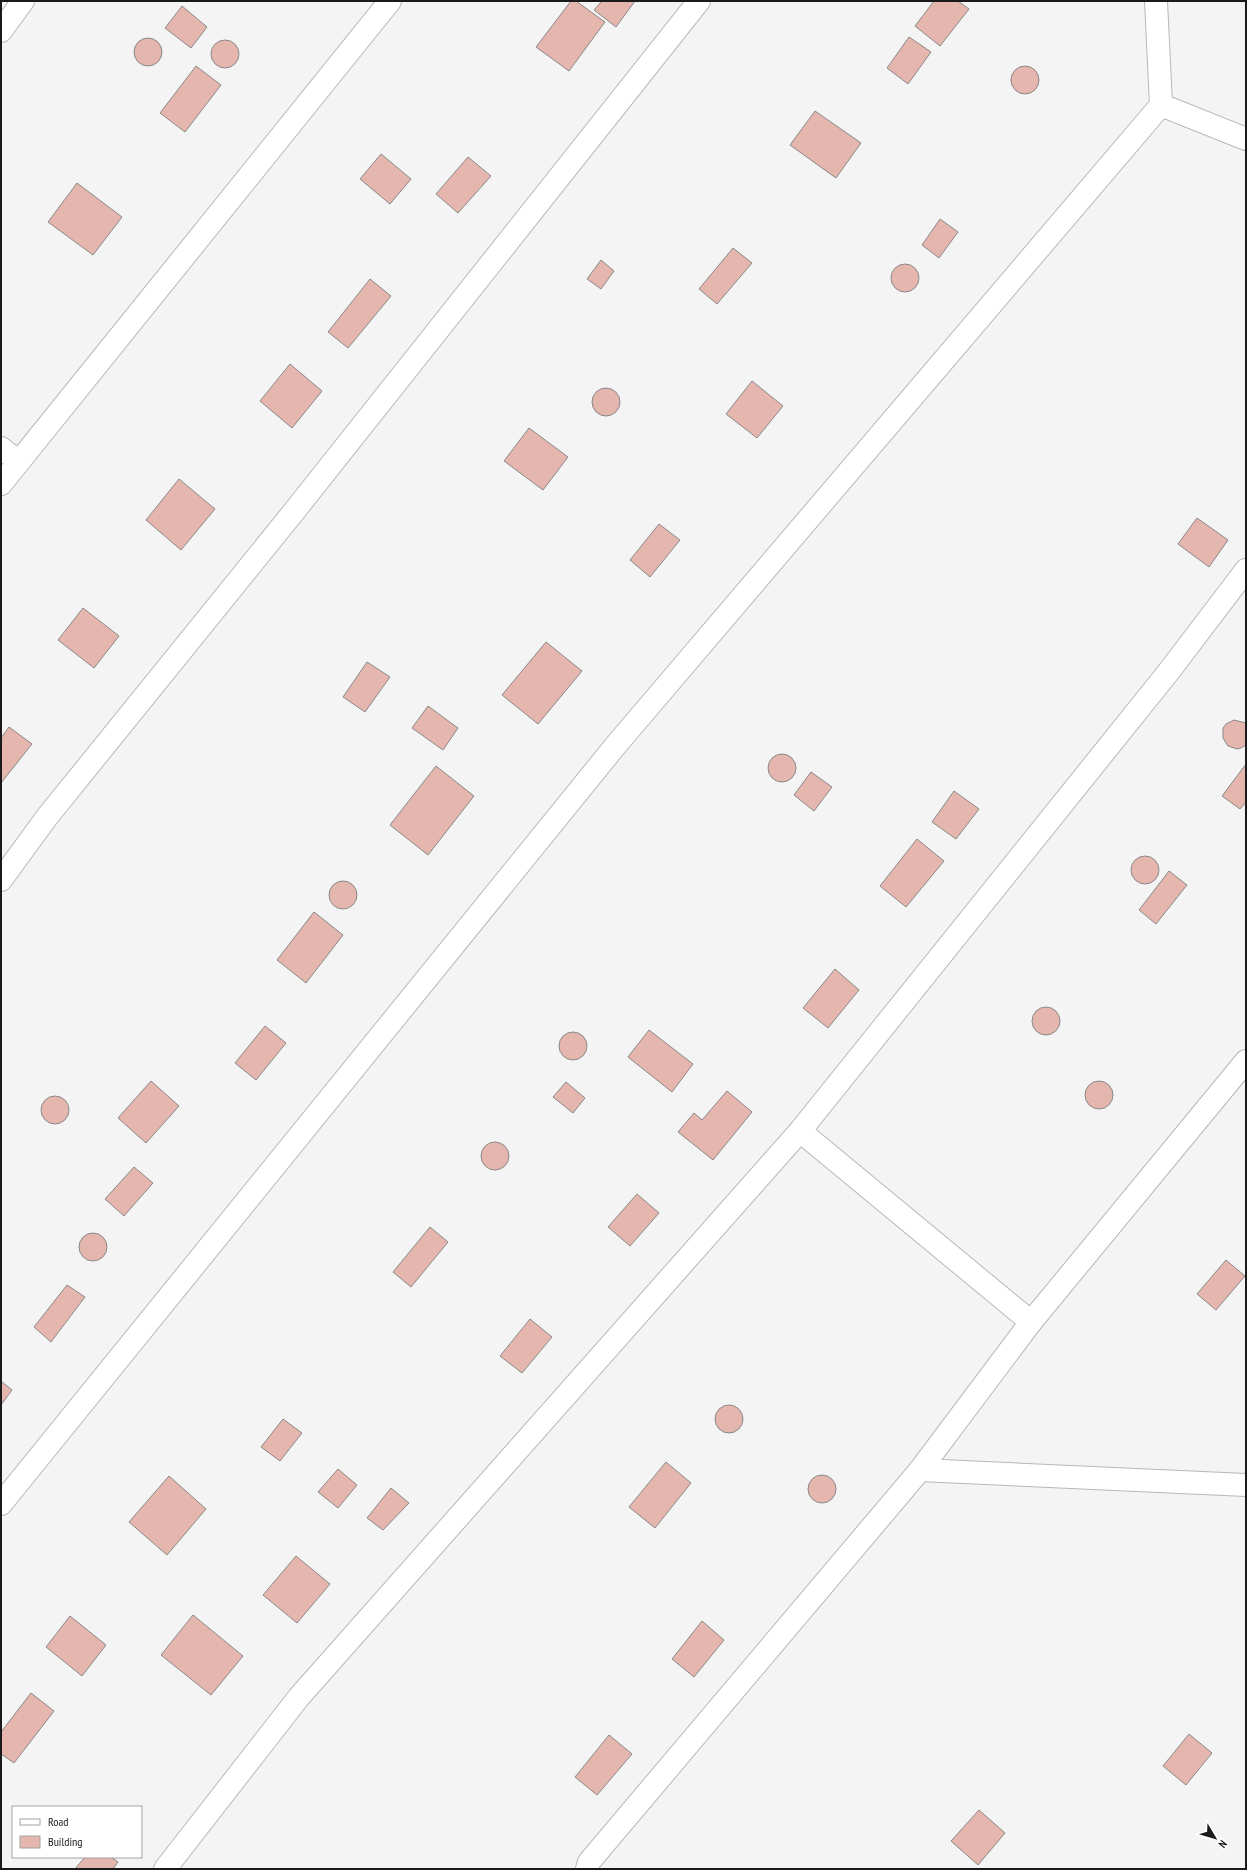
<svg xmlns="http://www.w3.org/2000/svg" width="1247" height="1870" viewBox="0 0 1247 1870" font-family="'PT Sans Narrow',sans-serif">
<rect width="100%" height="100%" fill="#f4f4f5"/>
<g fill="#e4b6ad" stroke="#8a8989">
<path d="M 571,1 L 576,1 L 605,22 L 569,71 L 536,47 Z"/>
<path d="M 602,1 L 635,1 L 616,27 L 594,10 Z"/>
<path d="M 934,1 L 958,1 L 969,9 L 940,46 L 915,26 Z"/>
<path d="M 182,6 L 207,27 L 191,48 L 165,28 Z"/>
<path d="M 909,37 L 931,52 L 908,84 L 887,68 Z"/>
<circle cx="148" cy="52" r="14"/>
<circle cx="225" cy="54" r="14"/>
<circle cx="1025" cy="80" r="14"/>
<path d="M 196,66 L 221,85 L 185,132 L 160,113 Z"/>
<path d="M 815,111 L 861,143 L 836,178 L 790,145 Z"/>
<path d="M 381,154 L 411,179 L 390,204 L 360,179 Z"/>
<path d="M 468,157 L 491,176 L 458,213 L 436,194 Z"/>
<path d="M 77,183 L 122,217 L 93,255 L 48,222 Z"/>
<path d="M 940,219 L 958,232 L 939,258 L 922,245 Z"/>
<path d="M 733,248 L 752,263 L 717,304 L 699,289 Z"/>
<path d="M 601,260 L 614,271 L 601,289 L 587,279 Z"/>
<circle cx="905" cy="278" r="14"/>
<path d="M 370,279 L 391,296 L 348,348 L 328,332 Z"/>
<path d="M 290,364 L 322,391 L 292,428 L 260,401 Z"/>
<path d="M 752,381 L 783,406 L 757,438 L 726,414 Z"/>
<circle cx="606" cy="402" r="14"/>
<path d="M 529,428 L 568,457 L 543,490 L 504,461 Z"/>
<path d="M 179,479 L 215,509 L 181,550 L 146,520 Z"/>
<path d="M 1197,518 L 1228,540 L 1209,567 L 1178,544 Z"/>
<path d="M 659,524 L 680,540 L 650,577 L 630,560 Z"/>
<path d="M 83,608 L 119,636 L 94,668 L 58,640 Z"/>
<path d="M 546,642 L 582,671 L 538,724 L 502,695 Z"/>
<path d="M 367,662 L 390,677 L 365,712 L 343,697 Z"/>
<path d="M 428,706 L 458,728 L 443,750 L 412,728 Z"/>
<path d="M 1234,720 L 1246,723 L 1246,745 L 1241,748 L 1237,749 L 1228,746 L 1223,738 L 1223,728 L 1226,724 Z"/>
<path d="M 9,727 L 32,744 L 1,783 L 1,738 Z"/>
<circle cx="782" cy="768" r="14"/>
<path d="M 1246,764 L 1246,802 L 1240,809 L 1222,796 Z"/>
<path d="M 436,766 L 474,796 L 428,855 L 390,825 Z"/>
<path d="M 811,772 L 832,787 L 814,811 L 794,795 Z"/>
<path d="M 954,791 L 979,809 L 956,839 L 932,822 Z"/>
<path d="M 917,839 L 944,861 L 906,907 L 880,886 Z"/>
<circle cx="1145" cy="870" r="14"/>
<path d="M 1169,871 L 1187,885 L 1156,924 L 1139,910 Z"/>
<circle cx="343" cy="895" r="14"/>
<path d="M 314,912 L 343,935 L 306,983 L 277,960 Z"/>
<path d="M 835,969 L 859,990 L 828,1028 L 803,1008 Z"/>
<circle cx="1046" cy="1021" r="14"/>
<path d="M 265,1026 L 286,1043 L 256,1080 L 235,1063 Z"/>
<path d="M 649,1030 L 693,1064 L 672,1092 L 628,1057 Z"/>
<circle cx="573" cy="1046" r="14"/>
<circle cx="1099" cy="1095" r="14"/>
<path d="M 151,1081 L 179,1106 L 146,1143 L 118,1118 Z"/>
<path d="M 566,1082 L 585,1098 L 573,1113 L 553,1097 Z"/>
<path d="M 727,1091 L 752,1112 L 713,1160 L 678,1132 L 694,1113 L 702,1120 Z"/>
<circle cx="55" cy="1110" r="14"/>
<circle cx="495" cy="1156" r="14"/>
<path d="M 134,1167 L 153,1183 L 124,1216 L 105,1199 Z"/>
<path d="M 637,1194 L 659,1213 L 630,1246 L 608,1227 Z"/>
<path d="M 430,1227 L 448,1242 L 411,1287 L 393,1272 Z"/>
<circle cx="93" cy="1247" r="14"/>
<path d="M 1226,1260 L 1245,1276 L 1216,1310 L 1197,1294 Z"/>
<path d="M 67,1285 L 85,1297 L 51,1342 L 34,1327 Z"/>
<path d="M 530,1319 L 552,1337 L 522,1373 L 500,1356 Z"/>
<path d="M 1,1381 L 12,1390 L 1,1405 Z"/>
<circle cx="729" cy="1419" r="14"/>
<path d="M 283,1419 L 302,1433 L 280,1461 L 261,1447 Z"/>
<path d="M 666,1462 L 691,1483 L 655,1528 L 629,1507 Z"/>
<path d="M 338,1469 L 357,1485 L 338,1508 L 318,1492 Z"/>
<circle cx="822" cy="1489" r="14"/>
<path d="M 169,1476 L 206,1509 L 167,1555 L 129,1522 Z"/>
<path d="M 391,1488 L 409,1503 L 383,1530 L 367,1518 Z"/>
<path d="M 296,1556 L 330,1584 L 297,1623 L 263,1595 Z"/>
<path d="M 193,1615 L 243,1656 L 211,1695 L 161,1655 Z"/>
<path d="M 70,1616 L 106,1645 L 82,1676 L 46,1647 Z"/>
<path d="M 702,1621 L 724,1640 L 694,1677 L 672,1659 Z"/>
<path d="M 31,1693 L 54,1711 L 14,1763 L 1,1754 L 1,1732 Z"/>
<path d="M 1189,1734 L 1212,1753 L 1186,1785 L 1163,1766 Z"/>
<path d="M 609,1735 L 632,1754 L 597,1795 L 575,1777 Z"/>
<path d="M 979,1810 L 1005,1833 L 978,1865 L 951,1841 Z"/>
<path d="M 85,1857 L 111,1857 L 118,1862 L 113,1869 L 75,1869 Z"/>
</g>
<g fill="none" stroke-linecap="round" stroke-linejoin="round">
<g stroke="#b8b8b9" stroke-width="24">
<g id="minor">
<path d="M 1156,1 L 1161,105 L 1246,139"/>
<path d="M 1,31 L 23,1"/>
<path d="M 1,448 L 18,461"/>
<path d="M 1,484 L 390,1"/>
<path d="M 1,880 L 47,817 L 296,509 L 699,1"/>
<path d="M 800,1131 L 1031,1322"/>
<path d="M 920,1470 L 1246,1485"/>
<path d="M 1,1504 L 616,745 L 1161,105"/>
<path d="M 165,1869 L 299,1697 L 800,1131 L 1170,670 L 1246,570"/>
<path d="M 587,1869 L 589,1862 L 920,1470 L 1031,1322 L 1246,1061"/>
</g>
</g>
<use href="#minor" stroke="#fff" stroke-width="22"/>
</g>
<rect width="1247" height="1870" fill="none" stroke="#1a1a1a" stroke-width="4"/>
<rect x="12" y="1806" width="130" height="52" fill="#ffffff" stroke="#a3a3a3"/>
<rect x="20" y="1819" width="20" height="6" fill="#ffffff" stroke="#a3a3a3"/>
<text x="48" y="1826" font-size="12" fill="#1a1a1a">Road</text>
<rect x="20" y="1836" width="20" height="12" fill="#e4b6ad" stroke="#a3a3a3"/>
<text x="48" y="1846" font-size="12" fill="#1a1a1a">Building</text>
<g transform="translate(1215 1838) rotate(128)" stroke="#ffffff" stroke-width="3" paint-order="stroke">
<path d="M0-3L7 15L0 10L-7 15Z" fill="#1a1a1a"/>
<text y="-6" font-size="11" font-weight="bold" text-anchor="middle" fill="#1a1a1a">N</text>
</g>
</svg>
